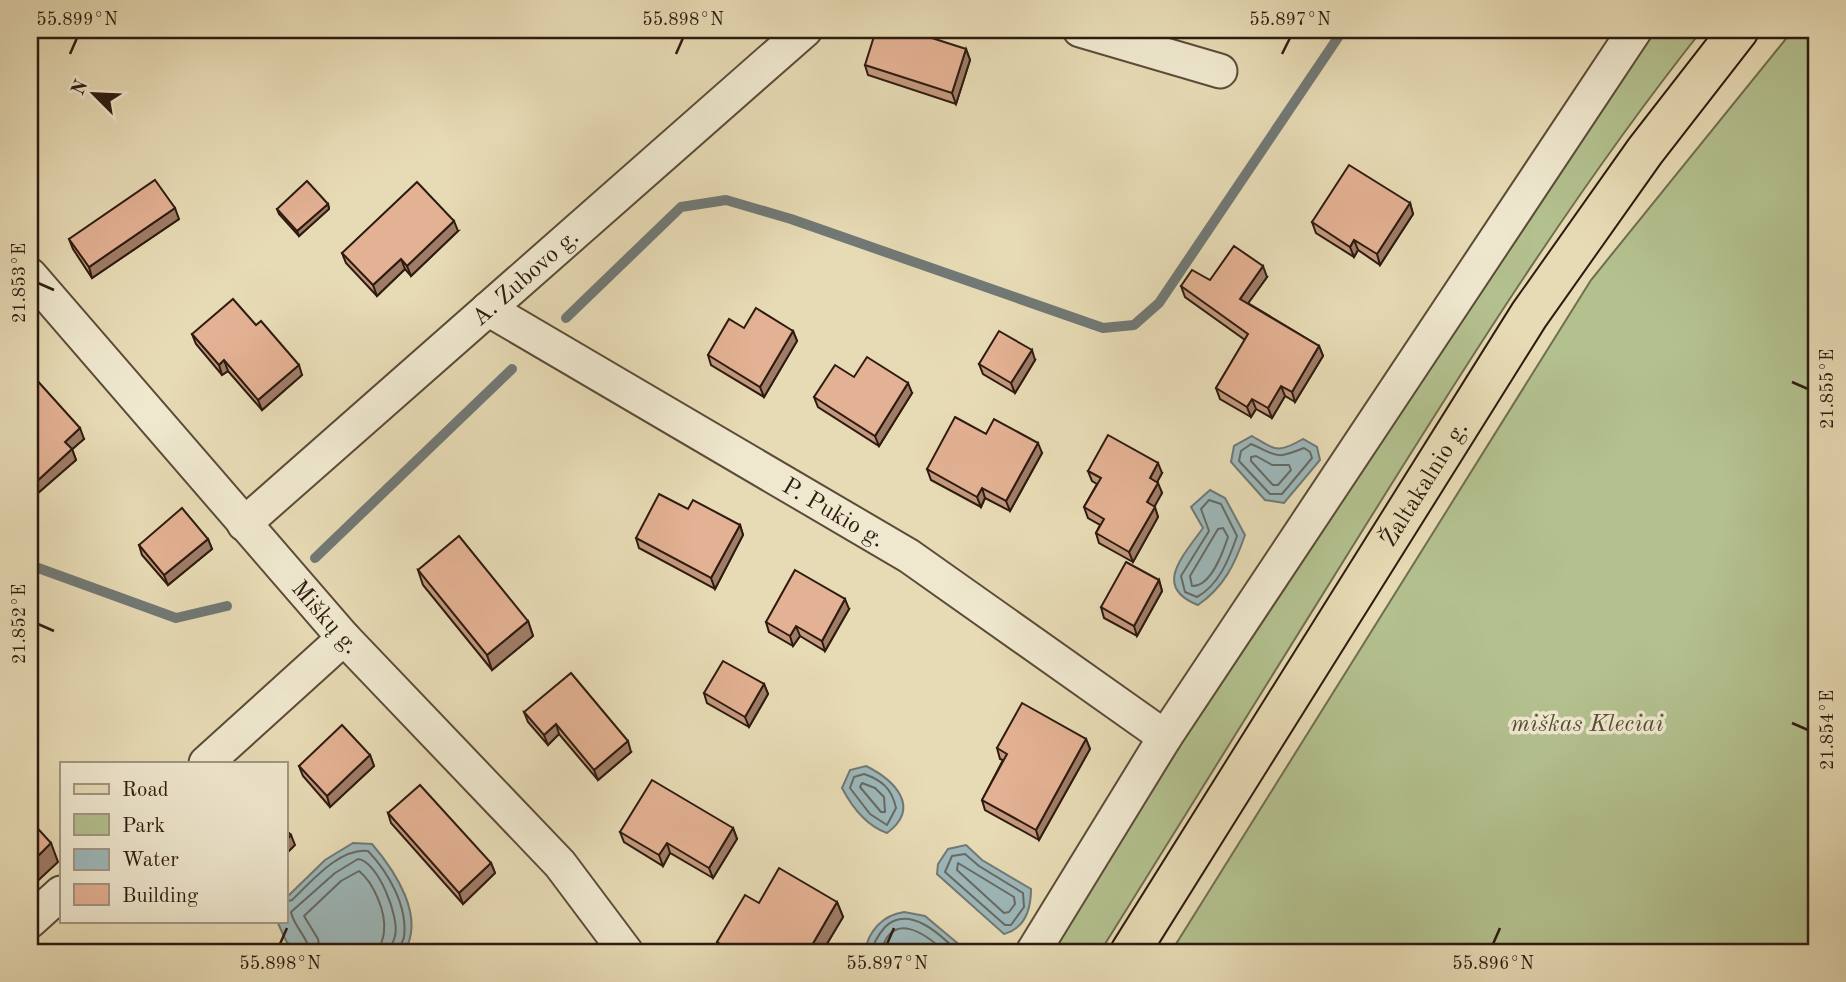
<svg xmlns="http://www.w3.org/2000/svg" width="1846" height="982" viewBox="0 0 1846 982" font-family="'Old Standard TT',serif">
<rect width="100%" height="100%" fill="#e7dbb5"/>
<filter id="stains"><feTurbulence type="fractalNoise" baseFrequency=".00286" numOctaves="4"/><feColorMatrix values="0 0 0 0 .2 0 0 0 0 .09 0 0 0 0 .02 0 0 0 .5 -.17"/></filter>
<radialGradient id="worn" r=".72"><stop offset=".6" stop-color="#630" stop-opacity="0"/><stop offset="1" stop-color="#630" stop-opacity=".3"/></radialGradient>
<g fill="#b3c18f" stroke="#706e4f" stroke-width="2">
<path d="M 1655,30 L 1702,30 C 1579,185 1474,352 1369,520 C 1280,664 1190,808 1100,952 L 1052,952 L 1183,741 Z"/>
<path d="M 1793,30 L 1816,30 L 1816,952 L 1171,952 L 1591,280 Z"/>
</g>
<g fill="#9db8ba" stroke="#717976" stroke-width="2">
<path d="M 1252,436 C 1276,450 1277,454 1303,439 L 1317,447 L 1320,460 L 1284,503 L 1265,500 L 1231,462 L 1234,446 Z"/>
<path d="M 1210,490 L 1225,498 L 1245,535 C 1235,564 1224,587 1198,605 C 1152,587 1183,556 1203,528 L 1191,507 Z"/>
<path d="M 866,766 C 894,780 922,807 887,833 C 867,826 852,807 842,788 L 850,770 Z"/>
<path d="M 353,843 L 372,844 C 395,871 426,917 404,952 L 296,952 L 286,941 L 277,921 L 285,921 L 285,899 L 325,860 Z"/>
<path d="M 966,845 L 982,860 L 1031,889 C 1031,909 1026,928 1004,934 L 937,874 L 938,864 L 948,849 Z"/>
<path d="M 904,912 L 925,916 L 968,952 L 865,952 C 868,931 883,915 904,912 Z"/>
</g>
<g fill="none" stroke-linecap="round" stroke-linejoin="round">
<g stroke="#666a64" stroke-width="2">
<path d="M 1251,444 C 1279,456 1274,460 1304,448 L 1310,452 L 1312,458 L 1282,494 L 1270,494 L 1239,461 L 1241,451 Z"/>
<path d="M 1256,456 L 1272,465 L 1289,465 L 1291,470 L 1278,485 L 1273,485 L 1251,461 L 1251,457 Z"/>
<path d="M 1209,500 L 1221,504 L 1237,536 C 1229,559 1219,585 1197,597 L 1185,592 L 1181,576 L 1209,531 L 1201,509 Z"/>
<path d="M 1223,528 L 1228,537 C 1223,552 1211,587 1192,586 L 1190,576 L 1218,529 Z"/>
<path d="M 864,774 C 882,780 892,789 896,808 L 887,825 L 870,814 L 850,788 L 854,777 Z"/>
<path d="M 862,783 L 875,788 L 884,797 L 885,812 L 881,812 L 860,787 Z"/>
<path d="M 965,854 L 979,866 L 1023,893 L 1024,907 L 1011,925 L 1005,925 L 945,872 L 952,856 Z"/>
<path d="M 958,863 L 1014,897 L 1015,904 L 1009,912 L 1004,913 L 957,870 Z"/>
<path d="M 285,902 L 292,900 C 312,881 339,848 368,851 C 388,872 408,906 404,937 C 403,942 399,946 399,952"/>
<path d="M 310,952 C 308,937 294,927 291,912 L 335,873 L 358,859 C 378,861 400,918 395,936 C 394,942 390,945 390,952"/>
<path d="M 320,952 L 318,939 L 304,916 L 341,881 L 359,871 C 374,883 386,912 384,931 C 384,938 380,944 379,952"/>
<path d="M 872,952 C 873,943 879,934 885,927 C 909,904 941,935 958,952"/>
<path d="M 881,952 C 892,910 925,933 945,952"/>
</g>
<g stroke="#717976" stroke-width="10">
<path d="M 566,318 L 681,207 L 726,200 L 791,219 L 1103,328 L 1134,325 L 1159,303 L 1343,30"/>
<path d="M 315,558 L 512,369"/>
<path d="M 30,565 L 176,618 L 227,606"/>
</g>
<g stroke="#5c4b38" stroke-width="37">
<g id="minor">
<path d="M 1080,30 L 1220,71"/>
<path id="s1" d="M 30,275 L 344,638 L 560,864 L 626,952"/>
<path id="s2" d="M 488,309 L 909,556 L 1165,737"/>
<path id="s3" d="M 244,524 L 805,30"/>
<path d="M 206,763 L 344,638"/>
<path d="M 30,921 L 61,893"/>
<path d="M 1033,952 L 1165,737 L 1635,30"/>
</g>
</g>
<g stroke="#2e1b0f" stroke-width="42">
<g id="primary">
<path id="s4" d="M 1130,952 L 1529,315 L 1645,151 L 1739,30"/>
</g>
</g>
<use href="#minor" stroke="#efe8cf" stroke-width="33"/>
<use href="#primary" stroke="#e7dbb5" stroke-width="38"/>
</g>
<g fill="#c3987e" stroke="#2e1b0f" stroke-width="2">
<path d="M 966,49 L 970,60 L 956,104 L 868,75 L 865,65 Z"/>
<path d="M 1410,203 L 1413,214 L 1380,265 L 1358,250 L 1354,257 L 1316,233 L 1312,222 Z"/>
<path d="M 328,204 L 329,209 L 299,236 L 279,214 L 277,209 Z"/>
<path d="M 179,219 L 92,278 L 73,249 L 69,239 Z"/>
<path d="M 458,231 L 411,276 L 405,269 L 377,296 L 346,263 L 342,253 Z"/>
<path d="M 1267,277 L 1248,303 L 1319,346 L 1323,356 L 1295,402 L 1285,396 L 1272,418 L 1256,409 L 1251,417 L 1220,399 L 1216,388 L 1245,340 L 1185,297 L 1181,286 L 1210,280 Z"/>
<path d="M 256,325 L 302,375 L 262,410 L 228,371 L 222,375 L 196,344 L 192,334 Z"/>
<path d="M 744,328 L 793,331 L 797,341 L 764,397 L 711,365 L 708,355 Z"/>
<path d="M 1035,360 L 1015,393 L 983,374 L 979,364 Z"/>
<path d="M 854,377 L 912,393 L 879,446 L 818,407 L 814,397 Z"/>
<path d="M 30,380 L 84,439 L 72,449 L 76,460 L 38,493 L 30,484 Z"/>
<path d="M 986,434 L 1042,453 L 1010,511 L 985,498 L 981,507 L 931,480 L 927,469 Z"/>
<path d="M 1088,471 L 1162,473 L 1157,482 L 1162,493 L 1154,506 L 1158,517 L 1133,562 L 1099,543 L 1096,533 L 1100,525 L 1088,518 L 1084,507 L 1097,484 L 1092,481 Z"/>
<path d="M 688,509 L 740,525 L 743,535 L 715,589 L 639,548 L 636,538 Z"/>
<path d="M 208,539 L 212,549 L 168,585 L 142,555 L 139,545 Z"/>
<path d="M 418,570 L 528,621 L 533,636 L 492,670 L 423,585 Z"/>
<path d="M 1159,580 L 1162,591 L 1137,636 L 1104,618 L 1101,607 Z"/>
<path d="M 849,609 L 825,651 L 800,636 L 793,646 L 769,632 L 766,622 Z"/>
<path d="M 764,684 L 768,694 L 749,727 L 707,703 L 704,693 Z"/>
<path d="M 524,712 L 631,752 L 598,780 L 559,734 L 548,745 L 528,722 Z"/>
<path d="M 1086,739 L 1090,749 L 1039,840 L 985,810 L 982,800 L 1003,760 L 1000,759 L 997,748 Z"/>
<path d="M 370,755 L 374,766 L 330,807 L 303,776 L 299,766 Z"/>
<path d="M 388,813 L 491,863 L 495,873 L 463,904 L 391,823 Z"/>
<path d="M 733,828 L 737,839 L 713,878 L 670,853 L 663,866 L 624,842 L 620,832 Z"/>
<path d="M 837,902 L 843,917 L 822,952 L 720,952 L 717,942 L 759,903 Z"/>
</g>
<g fill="#9f7c67" stroke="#2e1b0f" stroke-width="2">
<path d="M 966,49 L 970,60 L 956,104 L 952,93 Z"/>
<path d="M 1410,203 L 1413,214 L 1380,265 L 1377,254 Z"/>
<path d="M 328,204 L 329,209 L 299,236 L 297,231 Z"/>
<path d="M 175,208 L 179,219 L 92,278 L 89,267 Z"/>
<path d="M 454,221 L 458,231 L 411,276 L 407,266 Z"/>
<path d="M 1354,240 L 1358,250 L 1354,257 L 1350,247 Z"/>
<path d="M 401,259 L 405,269 L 377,296 L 373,285 Z"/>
<path d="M 1263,266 L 1267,277 L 1244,309 L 1240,299 Z"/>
<path d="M 793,331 L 797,341 L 764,397 L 760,387 Z"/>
<path d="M 1319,346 L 1323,356 L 1295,402 L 1292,392 Z"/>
<path d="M 1032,350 L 1035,360 L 1015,393 L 1011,383 Z"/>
<path d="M 224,360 L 228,371 L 222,375 L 219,365 Z"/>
<path d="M 299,365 L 302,375 L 262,410 L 258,400 Z"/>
<path d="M 908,383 L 912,393 L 879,446 L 875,436 Z"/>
<path d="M 1281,386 L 1285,396 L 1272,418 L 1268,408 Z"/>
<path d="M 1252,399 L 1256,409 L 1251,417 L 1247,407 Z"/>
<path d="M 80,428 L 84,439 L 69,452 L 65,442 Z"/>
<path d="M 1038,443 L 1042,453 L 1010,511 L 1006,501 Z"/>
<path d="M 72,449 L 76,460 L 38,493 L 35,483 Z"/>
<path d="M 1158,463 L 1162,473 L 1154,488 L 1150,478 Z"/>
<path d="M 1158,483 L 1162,493 L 1151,513 L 1147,502 Z"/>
<path d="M 982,488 L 985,498 L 981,507 L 977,497 Z"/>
<path d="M 1155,507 L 1158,517 L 1133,562 L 1129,552 Z"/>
<path d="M 740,525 L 743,535 L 715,589 L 711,578 Z"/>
<path d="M 208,539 L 212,549 L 168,585 L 164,575 Z"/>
<path d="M 1159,580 L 1162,591 L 1137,636 L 1134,626 Z"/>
<path d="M 845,599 L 849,609 L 825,651 L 822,641 Z"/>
<path d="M 528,621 L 533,636 L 492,670 L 487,655 Z"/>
<path d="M 796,626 L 800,636 L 793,646 L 790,636 Z"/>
<path d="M 764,684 L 768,694 L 749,727 L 745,717 Z"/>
<path d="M 556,724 L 559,734 L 548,745 L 544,735 Z"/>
<path d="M 1086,739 L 1090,749 L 1039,840 L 1036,830 Z"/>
<path d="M 628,741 L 631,752 L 598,780 L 594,770 Z"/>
<path d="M 370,755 L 374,766 L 330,807 L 327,796 Z"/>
<path d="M 733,828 L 737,839 L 713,878 L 709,868 Z"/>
<path d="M 291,835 L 295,845 L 285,855 L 285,841 Z"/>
<path d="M 51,843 L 58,862 L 31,887 L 30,883 L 30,864 Z"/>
<path d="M 667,843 L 670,853 L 663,866 L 659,855 Z"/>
<path d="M 491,863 L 495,873 L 463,904 L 459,893 Z"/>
<path d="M 837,902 L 843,917 L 822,952 L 808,952 Z"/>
</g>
<g fill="#e3b193" stroke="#2e1b0f" stroke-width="2">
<path d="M 876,30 L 907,30 L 966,49 L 952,93 L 865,65 Z"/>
<path d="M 1349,165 L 1410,203 L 1377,254 L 1354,240 L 1350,247 L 1312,222 Z"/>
<path d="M 155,180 L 175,208 L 89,267 L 69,239 Z"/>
<path d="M 307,181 L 328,204 L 297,231 L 277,209 Z"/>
<path d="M 417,182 L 454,221 L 407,266 L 401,259 L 373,285 L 342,253 Z"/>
<path d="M 1234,246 L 1263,266 L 1240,299 L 1319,346 L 1292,392 L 1281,386 L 1268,408 L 1252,399 L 1247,407 L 1216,388 L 1248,334 L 1181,286 L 1192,270 L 1210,280 Z"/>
<path d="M 233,299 L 256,325 L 261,321 L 299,365 L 258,400 L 224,360 L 219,365 L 192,334 Z"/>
<path d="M 756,308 L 793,331 L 760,387 L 708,355 L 729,319 L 744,328 Z"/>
<path d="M 999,331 L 1032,350 L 1011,383 L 979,364 Z"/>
<path d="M 867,357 L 908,383 L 875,436 L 814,397 L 835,365 L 854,377 Z"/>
<path d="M 34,377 L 80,428 L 65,442 L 72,449 L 35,483 L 30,478 L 30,380 Z"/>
<path d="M 955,417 L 986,434 L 994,419 L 1038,443 L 1006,501 L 982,488 L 977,497 L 927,469 Z"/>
<path d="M 1108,435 L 1158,463 L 1150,478 L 1158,483 L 1147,502 L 1155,507 L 1129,552 L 1096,533 L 1104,519 L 1084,507 L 1101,478 L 1088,471 Z"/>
<path d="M 659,494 L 688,509 L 693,500 L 740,525 L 711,578 L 636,538 Z"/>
<path d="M 182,508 L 208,539 L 164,575 L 139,545 Z"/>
<path d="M 459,536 L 528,621 L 487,655 L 418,570 Z"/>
<path d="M 1126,562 L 1159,580 L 1134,626 L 1101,607 Z"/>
<path d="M 795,570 L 845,599 L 822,641 L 796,626 L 790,636 L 766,622 Z"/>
<path d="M 723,661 L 764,684 L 745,717 L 704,693 Z"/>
<path d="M 571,673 L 628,741 L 594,770 L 556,724 L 544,735 L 524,712 Z"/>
<path d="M 1022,703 L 1086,739 L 1036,830 L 982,800 L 1007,754 L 997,748 Z"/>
<path d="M 342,725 L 370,755 L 327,796 L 299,766 Z"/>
<path d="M 652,780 L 733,828 L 709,868 L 667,843 L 659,855 L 620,832 Z"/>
<path d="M 420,785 L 491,863 L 459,893 L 388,813 Z"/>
<path d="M 30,820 L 51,843 L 30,864 Z"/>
<path d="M 285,829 L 291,835 L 285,841 Z"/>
<path d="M 779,868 L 837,902 L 808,952 L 734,952 L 717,942 L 745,895 L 759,903 Z"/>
</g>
<path fill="none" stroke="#2e1b0f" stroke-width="2.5" d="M 70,54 L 77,38M 676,54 L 683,38M 1282,54 L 1290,38M 38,283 L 54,290M 1792,382 L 1808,389M 38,624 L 54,631M 1792,723 L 1808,730M 280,944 L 287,928M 887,944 L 894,928M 1493,944 L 1500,928"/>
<g text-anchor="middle" stroke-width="7" stroke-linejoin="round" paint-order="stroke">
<g font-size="24" fill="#2e1b0f" stroke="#efe8cf">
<text dy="8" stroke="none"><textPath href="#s3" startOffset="374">A. Zubovo g.</textPath></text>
<text dy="8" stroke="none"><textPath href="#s4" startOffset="553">Žaltakalnio g.</textPath></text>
<text dy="8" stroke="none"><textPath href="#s2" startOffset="401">P. Pukio g.</textPath></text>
<text dy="8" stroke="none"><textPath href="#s1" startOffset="452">Miškų g.</textPath></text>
</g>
<g font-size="24" font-style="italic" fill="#564d35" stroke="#efe8cf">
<text x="1587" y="731">miškas Kleciai</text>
</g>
</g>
<rect width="1846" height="982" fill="none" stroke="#e7dbb5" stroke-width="77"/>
<rect x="60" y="762" width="228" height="161" fill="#efe8cf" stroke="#a29682" stroke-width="2"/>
<rect x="74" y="784" width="35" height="10" fill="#e7dbb5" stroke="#a29682" stroke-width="2"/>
<text x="122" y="796" font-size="21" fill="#2e1b0f">Road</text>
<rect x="74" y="814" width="35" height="21" fill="#b3c18f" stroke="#a29682" stroke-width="2"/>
<text x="122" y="832" font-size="21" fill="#2e1b0f">Park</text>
<rect x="74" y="849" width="35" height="21" fill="#9db8ba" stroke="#a29682" stroke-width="2"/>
<text x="122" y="866" font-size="21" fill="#2e1b0f">Water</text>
<rect x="74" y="884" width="35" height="21" fill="#e3b193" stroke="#a29682" stroke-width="2"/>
<text x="122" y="902" font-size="21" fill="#2e1b0f">Building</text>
<g transform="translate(94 94) rotate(294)" stroke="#efe8cf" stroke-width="5" paint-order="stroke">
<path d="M0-5L12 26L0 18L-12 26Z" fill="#2e1b0f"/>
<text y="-10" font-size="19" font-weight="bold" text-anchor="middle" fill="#2e1b0f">N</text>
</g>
<rect x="38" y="38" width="1770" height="906" fill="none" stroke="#2e1b0f" stroke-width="2.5"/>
<g font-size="18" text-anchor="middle" fill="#2e1b0f">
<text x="77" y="25">55.899°N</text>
<text x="683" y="25">55.898°N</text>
<text x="1290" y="25">55.897°N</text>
<text transform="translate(19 283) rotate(-90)" y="6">21.853°E</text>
<text transform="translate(1827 389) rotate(-90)" y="6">21.855°E</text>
<text transform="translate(19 624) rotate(-90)" y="6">21.852°E</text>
<text transform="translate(1827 730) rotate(-90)" y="6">21.854°E</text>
<text x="280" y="969">55.898°N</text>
<text x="887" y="969">55.897°N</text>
<text x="1493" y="969">55.896°N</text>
</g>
<rect width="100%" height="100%" filter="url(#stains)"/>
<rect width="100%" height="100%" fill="url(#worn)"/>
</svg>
